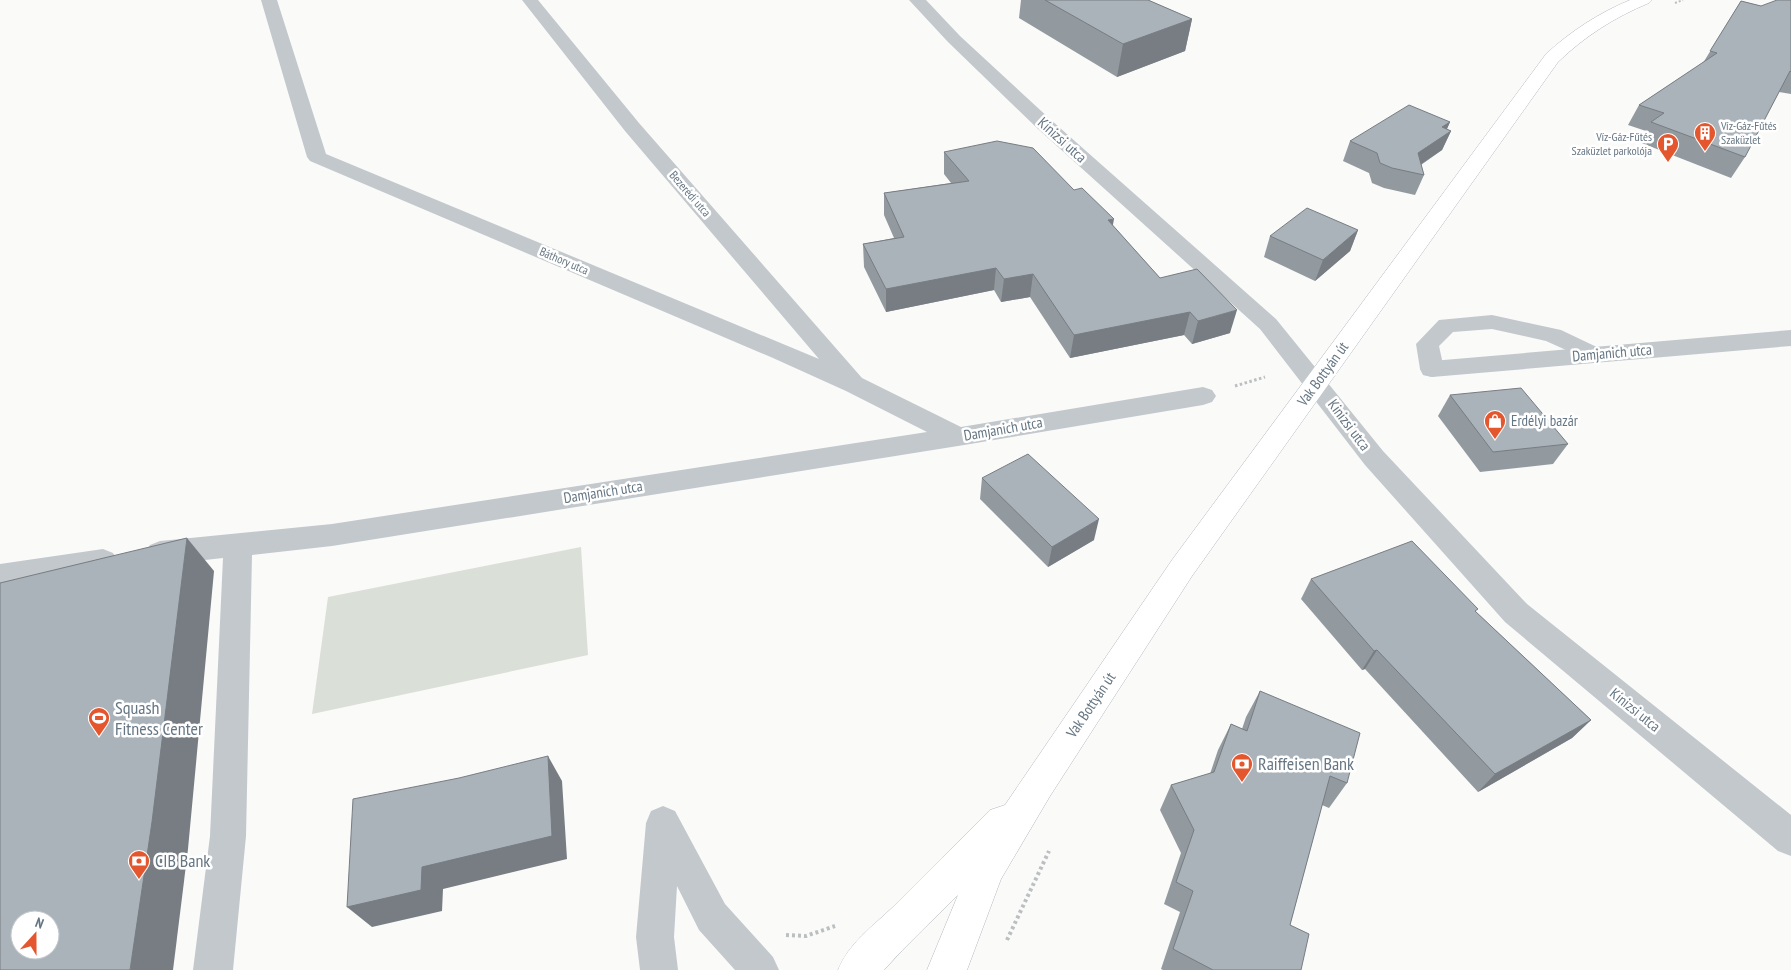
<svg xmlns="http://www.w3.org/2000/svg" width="1791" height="970" viewBox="0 0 1791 970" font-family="'PT Sans Narrow',sans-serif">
<rect width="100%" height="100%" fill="#fafaf8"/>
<path fill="#dadfd7" d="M 581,547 L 588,655 L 312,714 L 328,597 Z"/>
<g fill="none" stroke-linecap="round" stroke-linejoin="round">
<g stroke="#b3babf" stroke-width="1">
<path id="secondary" d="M 1630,0 L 1652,0 L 1649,3 C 1615,17 1585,36 1558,62 L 1192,576 L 1050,796 L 1001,879 L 967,970 L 927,970 L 958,895 C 933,920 907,944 884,970 L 838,970 C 849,943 872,927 893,907 C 925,875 958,842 990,810 L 1005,805 L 1172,560 L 1546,54 C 1571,31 1599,13 1630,0 Z"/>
</g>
<path stroke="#bbbfc2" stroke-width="2" stroke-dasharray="2 2" stroke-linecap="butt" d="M 1675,3 L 1683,0"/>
<path stroke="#bbbfc2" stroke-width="3" stroke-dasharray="2.5 2.5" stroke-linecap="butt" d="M 1235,386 L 1265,377"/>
<g stroke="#bbbfc2" stroke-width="4" stroke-dasharray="3 3" stroke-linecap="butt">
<path d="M 786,935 L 806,936 L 835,926"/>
<path d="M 1007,940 L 1049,851"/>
</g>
<g fill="#c3c8cc" fill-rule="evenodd">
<path d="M 1492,315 L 1561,330 L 1603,350 L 1607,355 L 1603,360 L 1595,363 L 1546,341 L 1492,329 L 1453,332 L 1439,346 L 1444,369 L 1440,375 L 1432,377 L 1424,375 L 1420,369 L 1416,344 L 1439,320 Z"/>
<path d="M 663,806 L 675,811 L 725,904 L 773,957 L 779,970 L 735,970 L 699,930 L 677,886 L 674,937 L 678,970 L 640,970 L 636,937 L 646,823 L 651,811 Z"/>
</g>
<g fill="#c3c8cc" fill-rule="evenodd">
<path d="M 261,0 L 277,0 L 326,154 L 819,359 L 625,131 L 522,0 L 538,0 L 639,123 L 862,378 L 961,427 L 1203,387 L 1212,390 L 1216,396 L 1212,402 L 1203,405 L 958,446 L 332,546 L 252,555 L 246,836 L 233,970 L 193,970 L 210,836 L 223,558 L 160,565 L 150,561 L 145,553 L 150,545 L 160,541 L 332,524 L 927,432 L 846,391 L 773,358 L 310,161 L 307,157 Z"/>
<path d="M 909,0 L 926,0 L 960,36 L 1051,120 L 1276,319 L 1383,451 L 1527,604 L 1791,815 L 1791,856 L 1778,851 L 1505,622 L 1365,465 L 1260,329 L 1037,128 L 948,42 Z"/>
<path d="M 1791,330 L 1791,346 L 1432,377 L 1423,375 L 1420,369 L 1423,363 L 1432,361 Z"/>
<path d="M 103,549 L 113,553 L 118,561 L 113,569 L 103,573 L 0,588 L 0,564 Z"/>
</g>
<use href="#secondary" fill="#fff" fill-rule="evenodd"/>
</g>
<g fill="#929a9f">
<path d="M 1021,0 L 1148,0 L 1192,19 L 1185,51 L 1117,77 L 1019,18 Z"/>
<path d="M 1791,0 L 1791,94 L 1779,92 L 1745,157 L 1731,178 L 1639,142 L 1646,131 L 1628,125 L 1639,105 L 1703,63 L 1741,1 L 1761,6 Z"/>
<path d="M 1450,122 L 1447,129 L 1451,131 L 1442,150 L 1421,165 L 1424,175 L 1415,195 L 1384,188 L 1372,183 L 1369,173 L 1343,161 L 1350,141 Z"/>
<path d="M 944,152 L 1074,190 L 1113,226 L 1160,278 L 1230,333 L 1192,344 L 1184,335 L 1070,358 L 1030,297 L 1001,302 L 994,290 L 886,312 L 864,267 L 863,244 L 894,238 L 884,215 L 884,193 L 951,183 L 944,174 Z"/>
<path d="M 1358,230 L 1350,251 L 1315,281 L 1264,257 L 1270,236 Z"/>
<path d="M 1450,395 L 1568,444 L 1553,464 L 1480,472 L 1438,416 Z"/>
<path d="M 982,478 L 1094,540 L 1048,567 L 980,499 Z"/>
<path d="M 1311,579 L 1476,612 L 1591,720 L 1572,738 L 1478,792 L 1365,669 L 1362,670 L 1301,599 Z"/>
<path d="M 1260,691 L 1347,783 L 1329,808 L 1322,805 L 1290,925 L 1301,970 L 1163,970 L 1161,969 L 1180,912 L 1164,904 L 1181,853 L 1160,810 L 1171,785 L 1210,774 L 1218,750 L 1231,724 L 1242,729 L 1246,717 Z"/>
</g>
<g fill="#777d82">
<path d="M 1192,19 L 1185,51 L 1117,77 L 1123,44 Z"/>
<path d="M 1450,122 L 1444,135 L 1451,131 L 1442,150 L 1409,172 L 1418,153 L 1442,127 Z"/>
<path d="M 1114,219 L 1110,241 L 1108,220 Z"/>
<path d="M 1358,230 L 1350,251 L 1315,281 L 1323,260 Z"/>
<path d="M 996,268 L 994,290 L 886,312 L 886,289 Z"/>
<path d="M 1033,274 L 1030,297 L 1001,302 L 1004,279 Z"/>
<path d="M 1237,310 L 1230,333 L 1192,344 L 1198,321 Z"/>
<path d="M 1190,312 L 1184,335 L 1070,358 L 1074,335 Z"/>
<path d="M 1099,519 L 1094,540 L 1048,567 L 1052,547 Z"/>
<path d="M 187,538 L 214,571 L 188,849 L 173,970 L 130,970 Z"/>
<path d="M 1377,650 L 1365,669 L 1362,670 L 1374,651 Z"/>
<path d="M 1591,720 L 1572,738 L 1478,792 L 1495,774 Z"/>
<path d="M 548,756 L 562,781 L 567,859 L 443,889 L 442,911 L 372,927 L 347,907 L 422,867 Z"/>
</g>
<g fill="#aab3b9" stroke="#777d82" fill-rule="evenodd">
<path d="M 1045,0 L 1148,0 L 1192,19 L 1123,44 Z"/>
<path d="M 1777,0 L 1791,0 L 1791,72 L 1790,71 L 1745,157 L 1651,122 L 1664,113 L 1639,105 L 1717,53 L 1710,51 L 1741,1 L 1761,6 Z"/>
<path d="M 1409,105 L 1450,122 L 1442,127 L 1451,131 L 1418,153 L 1424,175 L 1392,168 L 1380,163 L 1377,153 L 1350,141 Z"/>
<path d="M 997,141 L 1033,148 L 1074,190 L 1082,188 L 1114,219 L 1108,220 L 1160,278 L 1197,269 L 1237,310 L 1198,321 L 1190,312 L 1074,335 L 1033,274 L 1004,279 L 996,268 L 886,289 L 863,244 L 904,237 L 884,193 L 969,181 L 944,152 Z"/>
<path d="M 1307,208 L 1358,230 L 1323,260 L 1270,236 Z"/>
<path d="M 1521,388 L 1568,444 L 1493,452 L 1450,395 Z"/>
<path d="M 1028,454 L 1099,519 L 1052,547 L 982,478 Z"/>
<path d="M 187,538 L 152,822 L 130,970 L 0,970 L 0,583 ZM 20,920 L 50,920 L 50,950 L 20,950 Z"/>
<path d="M 1412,541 L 1478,609 L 1475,611 L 1591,720 L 1495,774 L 1377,650 L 1374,651 L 1311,579 Z"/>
<path d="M 1260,691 L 1360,733 L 1347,783 L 1330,776 L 1290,925 L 1309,934 L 1301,970 L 1213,970 L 1173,949 L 1193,891 L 1176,882 L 1194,830 L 1171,785 L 1214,772 L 1231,724 L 1247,731 Z"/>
<path d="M 548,756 L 552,836 L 422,867 L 421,890 L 347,907 L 353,799 L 459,778 Z"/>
</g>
<defs>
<g id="building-pin" transform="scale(1.125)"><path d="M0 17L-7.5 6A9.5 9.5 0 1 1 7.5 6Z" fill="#e4572e" stroke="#fff"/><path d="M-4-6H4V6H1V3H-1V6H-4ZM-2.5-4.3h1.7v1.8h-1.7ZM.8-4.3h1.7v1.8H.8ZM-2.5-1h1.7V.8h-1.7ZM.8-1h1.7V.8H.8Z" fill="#fff"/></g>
<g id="parking-pin" transform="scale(1.125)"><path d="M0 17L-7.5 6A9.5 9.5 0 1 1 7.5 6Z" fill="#e4572e" stroke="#fff"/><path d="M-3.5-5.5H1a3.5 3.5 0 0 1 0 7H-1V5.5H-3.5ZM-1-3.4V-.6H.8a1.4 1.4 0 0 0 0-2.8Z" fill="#fff"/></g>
<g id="shop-pin" transform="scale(1.125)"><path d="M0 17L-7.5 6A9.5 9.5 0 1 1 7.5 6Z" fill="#e4572e" stroke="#fff"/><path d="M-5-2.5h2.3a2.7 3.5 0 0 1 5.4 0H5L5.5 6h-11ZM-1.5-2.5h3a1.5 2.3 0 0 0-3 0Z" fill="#fff"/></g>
<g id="stadium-pin" transform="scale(1.125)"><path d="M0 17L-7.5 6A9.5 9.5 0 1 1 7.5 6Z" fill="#e4572e" stroke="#fff"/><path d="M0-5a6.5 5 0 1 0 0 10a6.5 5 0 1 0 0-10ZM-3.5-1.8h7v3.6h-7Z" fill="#fff"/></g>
<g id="bank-pin" transform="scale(1.125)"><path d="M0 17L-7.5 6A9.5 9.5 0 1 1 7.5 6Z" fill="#e4572e" stroke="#fff"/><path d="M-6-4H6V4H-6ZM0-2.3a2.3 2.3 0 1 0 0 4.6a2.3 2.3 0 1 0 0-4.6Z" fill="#fff"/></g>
</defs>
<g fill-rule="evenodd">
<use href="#building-pin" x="1705" y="133"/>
<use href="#parking-pin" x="1668" y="144"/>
<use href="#shop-pin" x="1495" y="421"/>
<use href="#stadium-pin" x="99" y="718"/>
<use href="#bank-pin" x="1242" y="764"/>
<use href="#bank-pin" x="139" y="861"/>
</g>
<g text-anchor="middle" stroke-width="5" stroke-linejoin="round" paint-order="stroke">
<g font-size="12" fill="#657683" stroke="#fff" text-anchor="start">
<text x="1721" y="130">Víz-Gáz-Fűtés<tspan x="1721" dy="14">Szaküzlet</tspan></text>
<text x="1652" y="141" text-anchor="end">Víz-Gáz-Fűtés<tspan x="1652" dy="14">Szaküzlet parkolója</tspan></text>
</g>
<g font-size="12" fill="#657683" stroke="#fff">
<text transform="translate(690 194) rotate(49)" y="4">Bezerédi utca</text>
<text transform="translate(564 261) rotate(23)" y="4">Báthory utca</text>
</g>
<g font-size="15" fill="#657683" stroke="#fff">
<text transform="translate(1062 140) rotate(42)" y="5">Kinizsi utca</text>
<text transform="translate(1612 353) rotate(-5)" y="5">Damjanich utca</text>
<text transform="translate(1323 374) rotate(-54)" y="5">Vak Bottyán út</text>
<text transform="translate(1349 425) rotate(53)" y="5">Kinizsi utca</text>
<text transform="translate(1003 429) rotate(-10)" y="5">Damjanich utca</text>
<text transform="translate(603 492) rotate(-9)" y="5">Damjanich utca</text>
<text transform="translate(1091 705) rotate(-56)" y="5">Vak Bottyán út</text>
<text transform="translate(1635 710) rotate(39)" y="5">Kinizsi utca</text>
</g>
<g font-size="15" fill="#657683" stroke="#fff" text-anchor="start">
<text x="1511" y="426">Erdélyi bazár</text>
</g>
<g font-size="18" fill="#657683" stroke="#fff" text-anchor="start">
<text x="115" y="714">Squash<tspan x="115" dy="21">Fitness Center</tspan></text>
<text x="1258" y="770">Raiffeisen Bank</text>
<text x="155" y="867">CIB Bank</text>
</g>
</g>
<g transform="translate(35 935) rotate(21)"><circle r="24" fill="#ffffff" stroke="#c1c8cd"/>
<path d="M0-4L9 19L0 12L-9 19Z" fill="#e4572e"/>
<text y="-8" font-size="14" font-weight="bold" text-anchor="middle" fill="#657683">N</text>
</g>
</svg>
